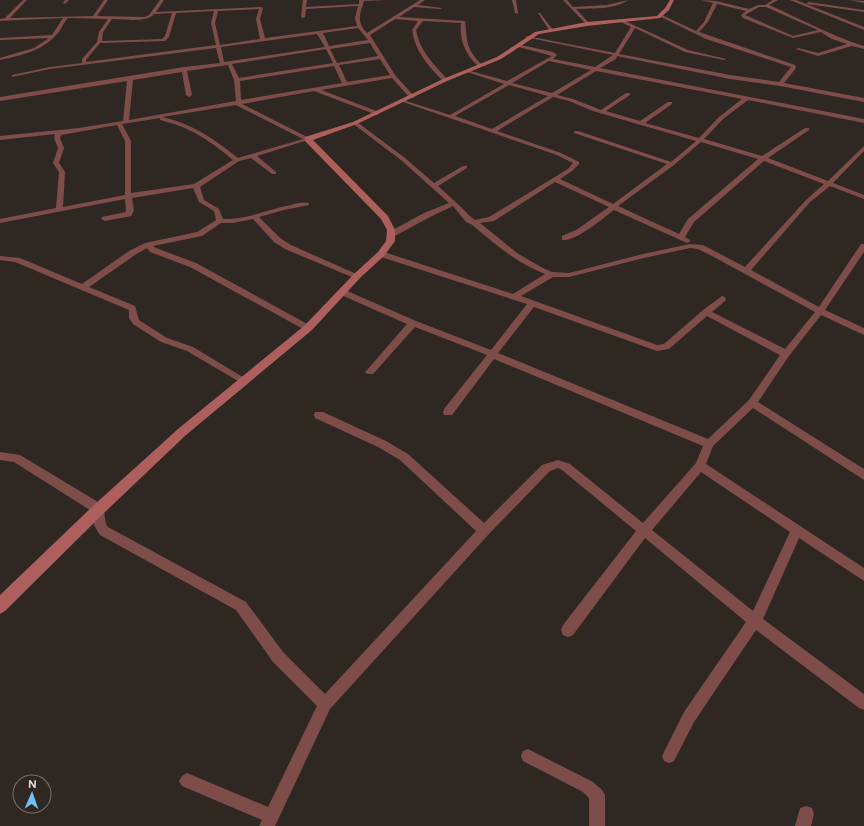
<svg xmlns="http://www.w3.org/2000/svg" width="864" height="826" viewBox="0 0 864 826" font-family="Figtree,sans-serif">
<rect width="100%" height="100%" fill="#2f2822"/>
<g fill="none" stroke-linecap="round" stroke-linejoin="round">
<g fill="#7e4d4a" fill-rule="evenodd">
<path d="M 23,0 L 27,0 L 10,18 L 93,16 L 104,0 L 108,0 L 97,16 L 145,17 L 149,15 L 160,0 L 164,0 L 156,12 L 261,7 L 263,8 L 260,19 L 265,38 L 357,26 L 355,18 L 358,6 L 306,9 L 305,17 L 303,18 L 301,17 L 303,0 L 307,0 L 306,7 L 359,4 L 359,0 L 386,0 L 364,1 C 360,15 356,21 367,33 L 420,0 L 425,0 L 418,5 L 442,8 L 440,9 L 414,7 L 399,17 L 465,21 C 468,44 465,47 482,65 L 478,66 C 466,55 459,40 461,23 L 423,21 L 416,30 C 420,52 434,64 448,80 L 443,81 C 428,66 415,51 412,30 L 418,21 L 395,19 L 370,35 L 395,75 L 414,96 L 414,98 L 410,98 L 392,78 L 321,90 L 379,112 L 380,113 L 377,115 L 314,91 L 242,104 L 311,139 L 257,156 L 276,172 L 276,174 L 272,174 L 251,158 L 239,161 L 200,187 L 204,200 L 219,209 L 223,219 C 246,220 268,209 291,205 C 297,203 303,202 309,203 L 309,205 L 284,210 L 259,217 L 280,238 L 291,245 L 361,276 L 360,278 L 354,278 L 285,249 L 274,242 L 253,219 L 233,223 L 221,223 L 202,236 L 153,246 L 156,248 L 196,263 L 311,326 L 312,328 L 311,330 L 305,330 L 190,267 L 150,252 L 147,248 L 135,255 L 89,287 L 135,306 L 139,320 L 167,338 L 193,347 L 246,379 L 248,381 L 246,383 L 243,384 L 187,351 L 161,342 L 133,324 L 129,318 L 129,310 L 15,262 L 0,260 L 0,256 L 20,258 L 82,284 L 129,251 L 145,243 L 197,232 L 216,220 L 214,211 L 199,202 L 193,188 L 132,198 L 134,211 L 131,216 L 105,221 L 101,219 L 102,217 L 126,212 L 125,199 L 0,223 L 0,219 L 56,208 L 59,172 L 53,163 L 58,148 L 54,138 L 55,134 L 0,140 L 0,136 L 79,128 L 123,121 L 127,81 L 0,101 L 0,97 L 184,67 L 220,63 L 216,48 L 50,69 L 12,77 L 12,75 L 50,67 L 82,63 L 82,59 L 97,42 L 99,32 L 108,19 L 68,18 C 63,23 62,28 58,33 C 43,51 22,55 0,60 L 0,58 L 34,48 L 49,38 L 0,40 L 0,38 L 52,35 L 63,18 L 0,21 L 0,19 L 5,18 ZM 259,9 L 256,19 L 260,39 L 220,45 L 215,23 L 218,11 ZM 214,11 L 211,23 L 216,45 L 86,62 L 86,60 L 100,43 L 165,41 L 169,37 L 176,13 ZM 172,13 L 165,36 L 162,39 L 102,41 L 103,32 L 112,19 C 122,19 148,23 154,14 ZM 358,28 L 368,40 L 329,46 L 323,33 ZM 317,34 L 325,47 L 224,62 L 221,47 ZM 370,43 L 378,56 L 337,63 L 330,49 ZM 326,49 L 333,63 L 239,78 L 232,64 ZM 380,59 L 390,75 L 347,82 L 339,65 ZM 228,65 L 234,80 L 236,101 L 129,120 L 133,80 L 182,72 L 186,95 L 189,97 L 192,95 L 187,71 ZM 334,66 L 342,83 L 241,100 L 240,81 ZM 236,105 L 303,139 L 238,158 C 214,139 193,124 162,117 ZM 160,118 L 160,120 C 190,127 209,140 233,160 L 194,184 L 131,193 L 131,141 L 122,124 ZM 117,125 L 125,141 L 125,195 L 63,207 L 65,172 L 59,163 L 64,148 L 60,138 L 61,135 Z"/>
<path d="M 65,0 L 69,0 L 65,4 L 63,3 Z"/>
<path d="M 512,0 L 516,0 L 518,14 L 515,13 Z"/>
<path d="M 563,0 L 567,0 L 573,7 L 607,5 L 628,0 C 614,10 593,8 576,9 L 589,23 L 587,25 Z"/>
<path d="M 701,0 L 716,1 L 749,9 L 758,5 L 765,5 L 773,0 L 778,0 L 769,5 C 801,19 831,36 864,46 L 864,49 L 852,46 L 818,56 L 796,49 L 798,48 L 818,53 L 847,44 L 832,39 L 821,32 L 793,38 L 743,18 L 741,15 L 746,11 L 717,4 L 708,22 L 699,32 L 795,65 L 796,68 L 784,83 L 864,98 L 864,102 L 780,86 L 730,79 L 617,56 L 616,59 L 600,68 L 864,119 L 864,123 L 748,100 L 723,119 L 704,139 L 762,156 L 805,128 L 809,128 L 809,130 L 768,158 L 828,181 L 864,146 L 864,151 L 833,183 L 864,195 L 864,199 L 830,186 L 810,202 L 751,270 L 819,307 L 861,244 L 864,244 L 864,252 L 825,310 L 864,328 L 864,335 L 821,315 L 789,356 L 758,402 L 864,469 L 864,480 L 753,408 L 713,446 L 706,464 L 864,568 L 864,581 L 799,538 L 763,619 L 864,694 L 864,710 L 859,708 L 756,630 L 694,722 L 674,761 L 669,763 L 664,761 L 662,756 L 684,712 L 746,622 L 645,538 L 573,635 L 568,637 L 563,635 L 561,630 L 563,625 L 636,531 L 562,470 L 558,468 L 550,471 L 488,535 L 330,709 L 275,826 L 259,826 L 262,820 L 182,786 L 179,781 L 182,776 L 187,773 L 268,807 L 317,706 L 273,662 L 236,610 L 100,535 L 94,525 L 93,512 L 14,462 L 0,460 L 0,452 L 20,455 L 103,505 L 106,524 L 108,527 L 246,602 L 283,652 L 325,694 L 476,531 L 400,460 L 378,447 L 315,418 L 314,415 L 315,412 L 323,412 L 386,441 L 408,454 L 484,523 L 542,465 L 558,460 L 570,464 L 643,523 L 696,463 L 703,446 L 494,359 L 452,415 L 444,415 L 443,412 L 444,409 L 487,355 L 415,327 L 373,374 L 367,374 L 365,372 L 367,370 L 407,324 L 339,294 L 338,292 L 339,290 L 345,290 L 416,321 L 491,350 L 527,304 L 378,256 L 378,252 L 384,252 L 513,294 L 545,274 C 516,263 494,243 471,224 L 466,222 L 453,206 L 430,217 L 393,237 L 387,237 L 387,233 L 424,213 L 449,203 L 401,160 L 352,123 L 357,122 L 405,158 L 434,183 L 463,166 L 467,166 L 467,168 L 438,186 L 461,207 L 472,218 L 475,220 L 489,217 L 568,169 L 573,163 L 557,155 L 400,101 L 400,99 L 450,115 L 504,84 L 467,72 L 467,70 L 507,81 L 552,56 L 515,46 L 517,44 L 553,52 L 557,55 L 553,59 L 595,67 L 613,55 L 525,37 L 527,36 L 615,53 L 631,27 L 621,22 L 623,20 L 688,50 L 726,59 L 724,60 L 685,52 L 635,28 L 619,54 L 730,75 L 779,82 L 791,67 L 706,39 L 659,16 L 662,15 L 696,31 L 704,22 L 713,3 ZM 759,7 L 766,7 L 818,30 L 793,36 L 745,15 ZM 549,61 L 591,70 L 552,93 L 512,83 ZM 596,71 L 742,99 L 719,117 L 699,138 L 645,123 L 672,104 L 672,102 L 668,102 L 640,121 L 606,111 L 630,95 L 630,93 L 626,93 L 601,110 L 573,99 L 557,95 ZM 509,85 L 548,96 L 492,129 L 455,116 ZM 553,97 L 569,101 L 593,111 L 696,141 L 671,162 L 578,131 L 574,131 L 574,133 L 667,164 L 613,204 L 560,179 L 572,171 L 579,164 L 579,162 L 561,153 L 497,131 ZM 701,142 L 758,159 L 688,219 L 679,234 L 618,206 L 674,165 ZM 764,161 L 824,184 L 806,200 L 745,267 L 703,245 L 690,244 L 643,254 L 569,273 L 552,272 L 541,267 L 517,253 L 480,223 L 494,221 L 555,182 L 609,207 L 576,230 L 562,236 L 562,240 C 576,242 603,218 614,210 L 687,243 L 691,241 L 685,237 L 694,222 ZM 690,248 L 698,249 L 712,256 L 815,312 L 785,349 L 712,312 L 725,301 L 726,299 L 725,297 L 722,296 L 703,310 L 664,344 L 657,345 L 521,296 L 553,277 L 569,277 L 644,258 ZM 534,307 L 657,351 L 669,349 L 707,316 L 780,355 L 749,400 L 708,439 L 498,353 ZM 701,472 L 790,532 L 753,611 L 652,530 Z"/>
<path d="M 790,0 L 796,0 L 864,27 L 864,30 Z"/>
<path d="M 849,0 L 864,1 L 864,3 Z"/>
<path d="M 808,2 L 864,10 L 864,12 L 807,4 Z"/>
<path d="M 538,13 L 540,13 L 553,30 L 549,30 Z"/>
<path d="M 528,749 L 593,782 L 602,790 L 605,795 L 605,826 L 589,826 L 589,798 L 583,792 L 523,761 L 521,756 L 523,751 Z"/>
<path d="M 806,806 L 812,808 L 814,814 L 811,826 L 795,826 L 800,808 Z"/>
</g>
<path fill="#ac5f5c" fill-rule="evenodd" d="M 670,0 L 674,0 L 669,10 L 660,18 L 587,26 L 539,34 L 501,59 L 447,81 L 357,124 L 313,140 L 388,216 L 395,230 L 395,241 L 384,256 L 360,278 L 312,330 L 186,435 L 104,513 L 5,611 L 0,614 L 0,595 L 94,505 L 178,429 L 304,326 L 354,274 L 378,252 L 386,241 L 387,230 L 381,219 L 305,141 L 305,137 L 353,122 L 443,79 L 497,57 L 535,32 L 587,22 L 657,16 L 665,8 Z"/>
</g>
<g transform="translate(32 794) rotate(2)"><circle r="19" fill="#2f2822" stroke="#78726d"/>
<path d="M0-3L7 15L0 10L-7 15Z" fill="#72c1f5"/>
<text y="-6" font-size="11" font-weight="bold" text-anchor="middle" fill="#e6e1dd">N</text>
</g>
</svg>
